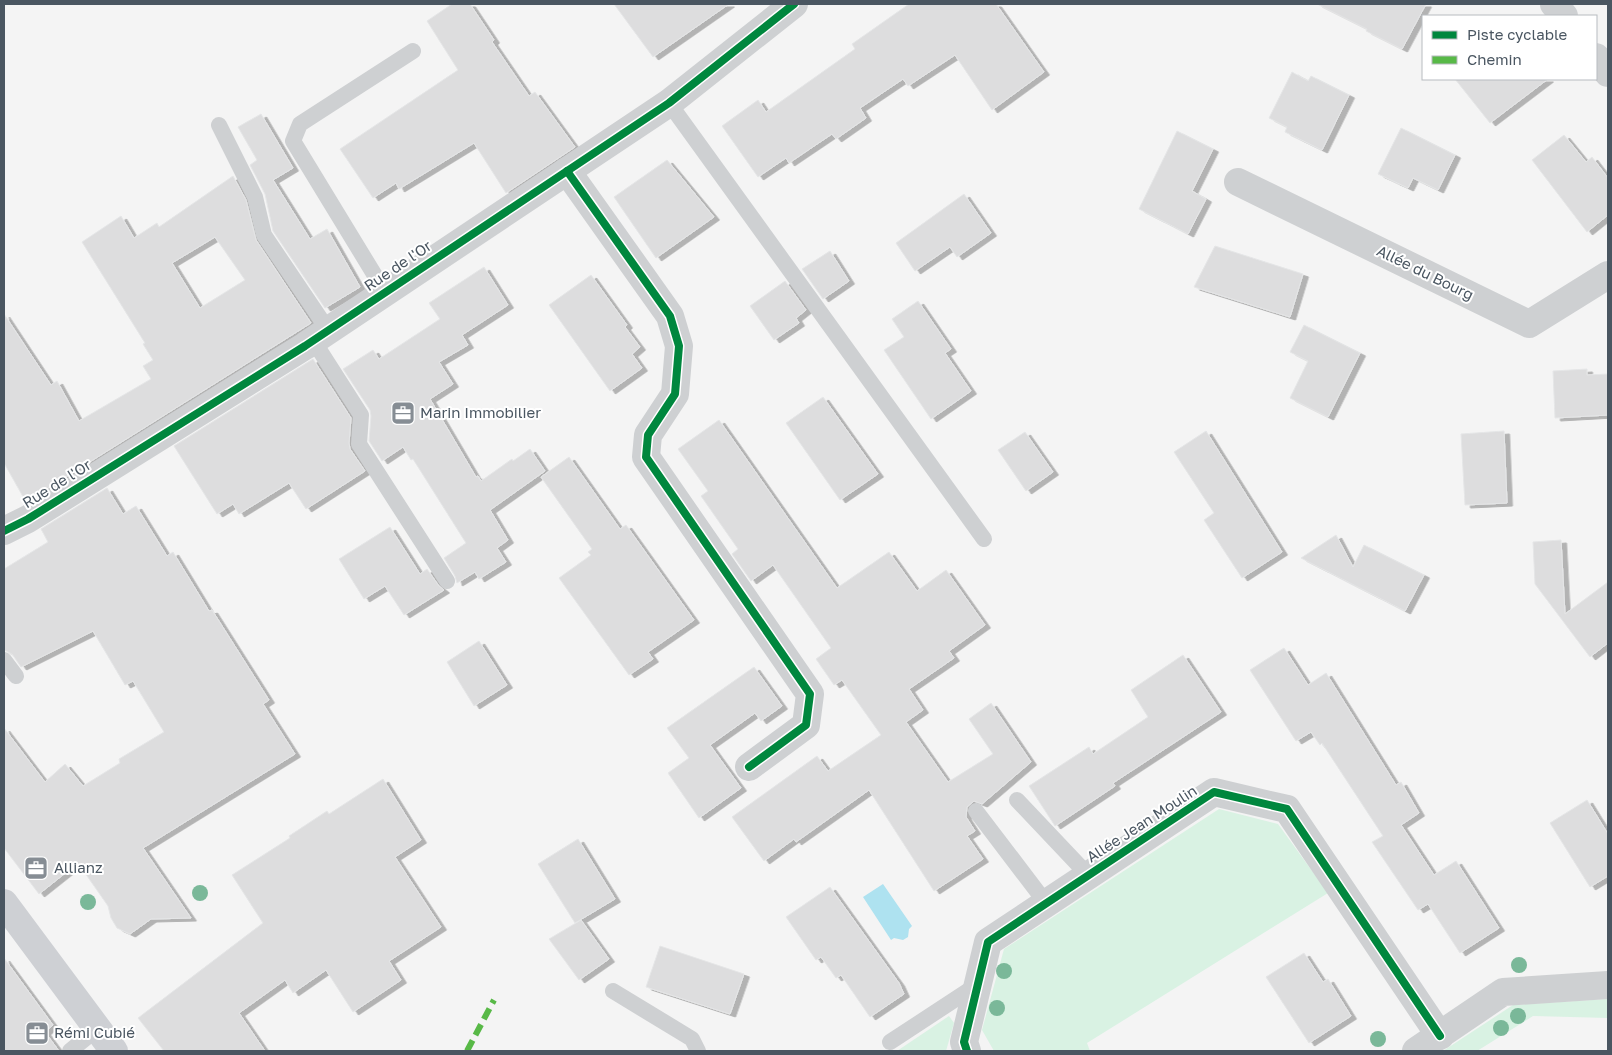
<svg xmlns="http://www.w3.org/2000/svg" width="1612" height="1055" viewBox="0 0 1612 1055" font-family="'Golos Text',sans-serif">
<defs>
<filter id="shadow"><feDropShadow dx="5.5" dy="3" stdDeviation="0" flood-color="#0004"/></filter>
</defs>
<rect width="100%" height="100%" fill="#f4f4f4"/>
<g fill="#d9f2e3">
<path d="M 1219,809 L 1278,824 L 1328,893 L 1087,1043 L 1090,1051 L 994,1051 L 982,1030 L 1004,949 Z"/>
<path d="M 1608,999 L 1608,1018 L 1533,1016 L 1477,1051 L 1443,1051 L 1513,1005 Z"/>
<path d="M 949,1016 L 954,1023 L 946,1051 L 897,1051 Z"/>
</g>
<path fill="#aee2f0" d="M 883,884 L 912,926 L 909,929 L 908,937 L 903,940 L 894,938 L 891,940 L 863,897 Z"/>
<g fill="#ddddde" stroke="#e5e6e7" fill-rule="evenodd" filter="url(#shadow)">
<path d="M 452,4 L 470,4 L 494,40 L 492,42 L 529,96 L 535,92 L 575,147 L 506,193 L 474,143 L 399,189 L 396,183 L 373,198 L 340,149 L 458,70 L 427,21 Z"/>
<path d="M 614,4 L 729,4 L 653,57 Z"/>
<path d="M 909,4 L 996,4 L 1044,72 L 992,110 L 955,55 L 908,86 L 903,79 L 860,108 L 866,118 L 836,139 L 832,134 L 789,163 L 786,158 L 758,177 L 722,126 L 758,100 L 766,112 L 855,49 L 852,44 Z"/>
<path d="M 1317,4 L 1426,4 L 1402,49 L 1366,31 L 1367,29 Z"/>
<path d="M 1292,72 L 1308,81 L 1311,76 L 1349,95 L 1322,150 L 1285,132 L 1287,127 L 1269,118 Z"/>
<path d="M 1455,79 L 1548,79 L 1490,123 Z"/>
<path d="M 261,114 L 293,168 L 273,180 L 310,239 L 327,229 L 360,287 L 325,308 L 273,231 L 265,194 L 250,165 L 257,160 L 238,127 Z"/>
<path d="M 1401,128 L 1455,155 L 1438,190 L 1413,178 L 1408,188 L 1378,174 Z"/>
<path d="M 1177,131 L 1213,149 L 1192,191 L 1206,199 L 1188,234 L 1139,209 Z"/>
<path d="M 1564,135 L 1586,162 L 1592,157 L 1608,178 L 1608,215 L 1587,232 L 1532,160 Z"/>
<path d="M 667,160 L 714,217 L 656,258 L 614,197 Z"/>
<path d="M 233,176 L 246,200 L 256,240 L 311,323 L 26,502 L 4,463 L 4,314 L 51,385 L 57,381 L 79,421 L 151,379 L 143,366 L 153,360 L 143,344 L 145,343 L 82,242 L 121,216 L 134,238 L 157,223 L 159,227 ZM 215,237 L 245,280 L 200,308 L 172,263 Z"/>
<path d="M 964,194 L 991,233 L 957,257 L 950,247 L 915,271 L 896,243 Z"/>
<path d="M 1215,246 L 1303,274 L 1290,317 L 1194,287 Z"/>
<path d="M 830,251 L 849,281 L 823,299 L 802,269 Z"/>
<path d="M 484,267 L 508,305 L 462,335 L 468,345 L 439,362 L 453,384 L 430,399 L 476,477 L 478,476 L 481,481 L 512,459 L 513,461 L 530,449 L 545,471 L 490,510 L 508,540 L 497,548 L 506,562 L 479,579 L 475,572 L 457,583 L 455,576 L 444,558 L 466,543 L 413,459 L 411,460 L 403,447 L 382,461 L 369,441 L 371,416 L 370,410 L 343,369 L 373,350 L 379,359 L 440,319 L 429,303 Z"/>
<path d="M 591,275 L 627,325 L 625,327 L 640,347 L 632,354 L 642,368 L 610,391 L 549,305 Z"/>
<path d="M 785,281 L 806,310 L 796,318 L 799,323 L 774,340 L 750,306 Z"/>
<path d="M 918,301 L 951,349 L 945,353 L 971,391 L 931,419 L 884,350 L 904,337 L 892,319 Z"/>
<path d="M 1304,325 L 1360,353 L 1328,417 L 1290,398 L 1308,361 L 1290,352 Z"/>
<path d="M 313,359 L 351,418 L 349,443 L 350,449 L 365,471 L 306,509 L 289,483 L 239,514 L 233,504 L 217,514 L 174,446 Z"/>
<path d="M 1587,369 L 1587,375 L 1608,374 L 1608,415 L 1555,418 L 1553,371 Z"/>
<path d="M 823,397 L 878,474 L 840,500 L 786,423 Z"/>
<path d="M 719,420 L 837,588 L 889,552 L 917,591 L 946,570 L 985,625 L 949,651 L 954,658 L 909,689 L 923,710 L 906,722 L 948,782 L 993,754 L 969,719 L 991,703 L 1031,762 L 982,804 L 974,801 L 967,807 L 966,817 L 975,831 L 967,836 L 983,859 L 934,891 L 869,790 L 796,842 L 794,839 L 764,861 L 732,817 L 817,756 L 828,771 L 881,735 L 842,680 L 834,685 L 816,659 L 831,648 L 773,565 L 751,581 L 732,554 L 738,549 L 701,496 L 708,491 L 678,449 Z"/>
<path d="M 1206,431 L 1282,552 L 1242,578 L 1204,520 L 1214,513 L 1174,452 Z"/>
<path d="M 1504,431 L 1507,503 L 1465,505 L 1461,434 Z"/>
<path d="M 1025,432 L 1053,472 L 1026,491 L 998,450 Z"/>
<path d="M 569,457 L 620,529 L 626,525 L 694,620 L 648,652 L 653,659 L 629,675 L 559,578 L 591,555 L 588,552 L 592,549 L 541,477 Z"/>
<path d="M 107,488 L 123,514 L 136,506 L 167,556 L 173,552 L 209,611 L 212,610 L 269,700 L 263,704 L 295,754 L 143,848 L 191,918 L 151,919 L 130,934 L 117,928 L 111,918 L 108,906 L 78,863 L 39,894 L 4,848 L 4,728 L 45,782 L 65,764 L 83,786 L 120,763 L 119,759 L 164,732 L 133,681 L 125,685 L 93,631 L 21,667 L 12,654 L 4,650 L 4,569 L 48,542 L 41,529 Z"/>
<path d="M 390,527 L 420,574 L 427,569 L 439,586 L 444,590 L 404,615 L 385,586 L 364,599 L 339,559 Z"/>
<path d="M 1336,535 L 1353,567 L 1364,545 L 1424,575 L 1405,611 L 1301,558 Z"/>
<path d="M 1561,540 L 1565,614 L 1608,582 L 1608,643 L 1590,657 L 1535,584 L 1533,542 Z"/>
<path d="M 479,641 L 507,685 L 474,706 L 447,662 Z"/>
<path d="M 1284,648 L 1308,685 L 1326,673 L 1396,785 L 1401,782 L 1419,813 L 1401,825 L 1434,875 L 1456,861 L 1499,928 L 1460,953 L 1428,904 L 1418,910 L 1372,842 L 1383,836 L 1322,743 L 1320,745 L 1311,732 L 1296,741 L 1250,670 Z"/>
<path d="M 1183,655 L 1221,712 L 1113,783 L 1115,786 L 1055,826 L 1029,786 L 1089,747 L 1093,754 L 1148,717 L 1131,690 Z"/>
<path d="M 754,667 L 782,706 L 761,721 L 755,713 L 710,745 L 741,788 L 699,818 L 668,773 L 689,758 L 667,728 Z"/>
<path d="M 383,779 L 421,840 L 395,857 L 441,927 L 389,961 L 401,980 L 353,1012 L 326,970 L 293,993 L 285,980 L 239,1013 L 265,1051 L 164,1051 L 138,1018 L 263,923 L 232,875 L 290,838 L 289,836 L 327,811 L 329,814 Z"/>
<path d="M 1587,800 L 1608,834 L 1608,876 L 1590,887 L 1550,823 Z"/>
<path d="M 578,839 L 615,899 L 575,923 L 538,864 Z"/>
<path d="M 830,887 L 899,983 L 904,994 L 870,1017 L 841,975 L 836,978 L 821,957 L 816,960 L 786,917 Z"/>
<path d="M 581,920 L 609,959 L 579,980 L 549,939 Z"/>
<path d="M 660,946 L 744,974 L 730,1014 L 646,987 Z"/>
<path d="M 1304,953 L 1323,982 L 1328,979 L 1351,1016 L 1309,1043 L 1266,977 Z"/>
<path d="M 4,958 L 53,1025 L 45,1032 L 59,1051 L 4,1051 Z"/>
</g>
<g fill="none" stroke-linecap="round" stroke-linejoin="round">
<g stroke="#ced0d2" stroke-width="16">
<path d="M 669,103 L 984,539"/>
<path d="M 219,125 L 255,197 L 264,235 L 328,330"/>
<path d="M 385,292 L 293,141 L 300,124 L 413,51"/>
<path d="M 313,340 L 361,415 L 359,444 L 447,581"/>
<path d="M 4,660 L 16,676"/>
<path d="M 1017,800 L 1088,875"/>
<path d="M 976,811 L 1046,903"/>
<path d="M 613,991 L 692,1039 L 698,1051"/>
<path d="M 890,1042 L 977,985"/>
<path d="M 70,1051 L 98,1028"/>
</g>
<g stroke="#ced0d2" stroke-width="28">
<path d="M 1554,4 L 1564,16"/>
<path d="M 1596,57 L 1608,73"/>
<path d="M 567,171 L 670,316 L 679,346 L 675,394 L 648,435 L 646,457 L 810,694 L 806,725 L 749,767"/>
<path d="M 1238,182 L 1529,324 L 1608,275"/>
<path d="M 4,531 L 28,519 L 305,346 L 669,103 L 794,4"/>
<path d="M 967,1051 L 964,1042 L 988,942 L 1214,792 L 1287,809 L 1440,1036"/>
<path d="M 1416,1051 L 1503,992 L 1608,985"/>
</g>
<path stroke="#ced0d4" stroke-width="28" d="M 4,903 L 114,1051"/>
<path stroke="#58b947" stroke-width="6" stroke-dasharray="12 6" stroke-linecap="butt" d="M 467,1051 L 494,1000"/>
<g stroke="#fff" stroke-width="11">
<g id="cycleway">
<path d="M 567,171 L 670,316 L 679,346 L 675,394 L 648,435 L 646,457 L 810,694 L 806,725 L 749,767"/>
<path d="M 4,531 L 28,519 L 305,346 L 669,103 L 794,4"/>
<path d="M 967,1051 L 964,1042 L 988,942 L 1214,792 L 1287,809 L 1440,1036"/>
</g>
</g>
<use href="#cycleway" stroke="#00873e" stroke-width="8"/>
</g>
<g fill="#7ab899">
<circle cx="200" cy="893" r="8"/>
<circle cx="88" cy="902" r="8"/>
<circle cx="1519" cy="965" r="8"/>
<circle cx="1004" cy="971" r="8"/>
<circle cx="997" cy="1008" r="8"/>
<circle cx="1518" cy="1016" r="8"/>
<circle cx="1501" cy="1028" r="8"/>
<circle cx="1378" cy="1039" r="8"/>
</g>
<defs>
<g id="office-square" transform="scale(1.25)"><rect x="-9" y="-9" width="18" height="18" rx="4" fill="#868d94" stroke="#fff"/><path d="M-6-3h4V-5.5h4V-3h4V5H-6ZM-1-4.5V-3h2v-1.5ZM-6 0V1H6V0Z" fill="#fff"/></g>
</defs>
<g fill-rule="evenodd">
<use href="#office-square" x="403" y="413"/>
<use href="#office-square" x="36" y="868"/>
<use href="#office-square" x="37" y="1033"/>
</g>
<g text-anchor="middle" stroke-width="4" stroke-linejoin="round" paint-order="stroke">
<g font-size="15" fill="#4a5661" stroke="#fff">
<text transform="translate(398 266) rotate(-34)" y="5">Rue de l'Or</text>
<text transform="translate(1425 273) rotate(26)" y="5">Allée du Bourg</text>
<text transform="translate(57 484) rotate(-32)" y="5">Rue de l'Or</text>
<text transform="translate(1142 824) rotate(-33)" y="5">Allée Jean Moulin</text>
</g>
<g font-size="15" fill="#4a5661" stroke="#fff" text-anchor="start">
<text x="420" y="418">Marin Immobilier</text>
<text x="54" y="873">Allianz</text>
<text x="54" y="1038">Rémi Cubié</text>
</g>
</g>
<rect width="1612" height="1055" fill="none" stroke="#4a5661" stroke-width="10"/>
<rect x="1422" y="15" width="175" height="65" fill="#ffffff" stroke="#b7bbc0"/>
<rect x="1432" y="31" width="25" height="8" fill="#00873e" stroke="#b7bbc0"/>
<text x="1467" y="40" font-size="15" fill="#4a5661">Piste cyclable</text>
<rect x="1432" y="56" width="25" height="8" fill="#58b947" stroke="#b7bbc0"/>
<text x="1467" y="65" font-size="15" fill="#4a5661">Chemin</text>
</svg>
